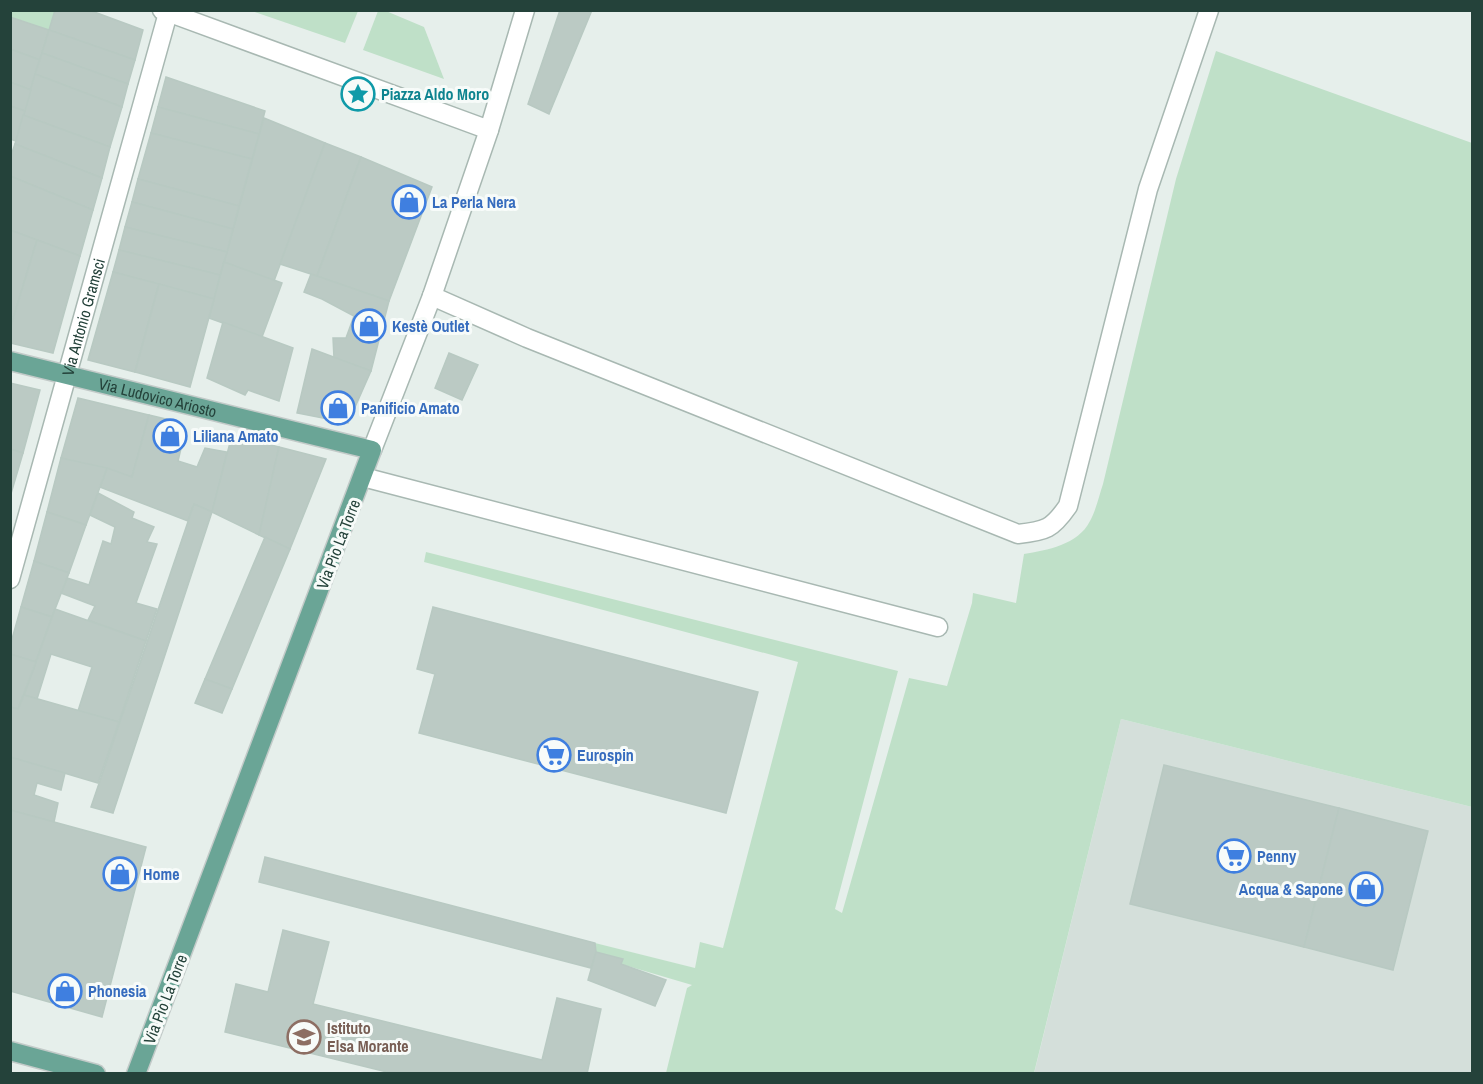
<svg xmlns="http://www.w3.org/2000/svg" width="1483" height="1084" viewBox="0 0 1483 1084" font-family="'Archivo Narrow',sans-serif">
<rect width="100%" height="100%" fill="#e6efeb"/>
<path fill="#d4dfda" d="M 1121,719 L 1472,807 L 1472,1073 L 1034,1074 Z"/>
<g fill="#bfe0c8">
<path d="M 11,11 L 55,11 L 49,30 L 11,17 Z"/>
<path d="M 252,11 L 358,10 L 358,11 L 345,43 Z"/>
<path d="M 378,11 L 386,11 L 424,27 L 444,79 L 363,50 Z"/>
<path d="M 1216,51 L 1472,143 L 1472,807 L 1121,719 L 1034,1073 L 666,1073 L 687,988 L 692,985 L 621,964 L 622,959 L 596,952 L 595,943 L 695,968 L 700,942 L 723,948 L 798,662 L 424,562 L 426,552 L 898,671 L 835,909 L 842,913 L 909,678 L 947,686 L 972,603 L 973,593 L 1016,603 L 1024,554 C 1047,550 1078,545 1090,521 C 1096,510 1099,496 1103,484 L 1176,179 Z"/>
</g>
<g fill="#bbcac4" stroke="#b8c9c2" stroke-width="1.5">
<path d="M 55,10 L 89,10 L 143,30 L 135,60 L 49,30 Z"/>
<path d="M 560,10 L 592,10 L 549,114 L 528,104 Z"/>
<path d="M 10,17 L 49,30 L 40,60 L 10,49 Z"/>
<path d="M 49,30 L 135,60 L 128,84 L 42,53 Z"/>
<path d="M 10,49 L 40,60 L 31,90 L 10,82 Z"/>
<path d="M 42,53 L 128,84 L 122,107 L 35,74 Z"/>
<path d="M 35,74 L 122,107 L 110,147 L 23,115 Z"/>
<path d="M 166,77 L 265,111 L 259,134 L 158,107 Z"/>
<path d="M 10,82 L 31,90 L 25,111 L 10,106 Z"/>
<path d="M 10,106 L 25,111 L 16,141 L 10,139 Z"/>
<path d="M 158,107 L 259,134 L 252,159 L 151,133 Z"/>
<path d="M 23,115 L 110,147 L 102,178 L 15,144 Z"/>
<path d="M 264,118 L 325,143 L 274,281 L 224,262 Z"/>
<path d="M 151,133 L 252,159 L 239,206 L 138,179 Z"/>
<path d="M 325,143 L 361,157 L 317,276 L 280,264 Z"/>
<path d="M 15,144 L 102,178 L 93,210 L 10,176 L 10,158 Z"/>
<path d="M 361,157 L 432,187 L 389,301 L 317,276 Z"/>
<path d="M 10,176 L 93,210 L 80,256 L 10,230 Z"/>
<path d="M 138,179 L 239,206 L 233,229 L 132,202 Z"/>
<path d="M 132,202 L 233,229 L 227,252 L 125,227 Z"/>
<path d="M 125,227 L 227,252 L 220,275 L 119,250 Z"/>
<path d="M 10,230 L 37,240 L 10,329 Z"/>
<path d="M 37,240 L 80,256 L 53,353 L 10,343 L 10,329 Z"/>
<path d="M 119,250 L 220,275 L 214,299 L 113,272 Z"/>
<path d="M 224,262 L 282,283 L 262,337 L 209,318 Z"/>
<path d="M 113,272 L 159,284 L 135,372 L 88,360 Z"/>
<path d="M 311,274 L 389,301 L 371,371 L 334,358 L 333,338 L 346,338 L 354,316 L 322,299 L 304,292 Z"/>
<path d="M 159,284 L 214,299 L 190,387 L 135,372 Z"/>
<path d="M 223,322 L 293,348 L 279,401 L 248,390 L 245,395 L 207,378 Z"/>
<path d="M 312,349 L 371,371 L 348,423 L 297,413 Z"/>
<path d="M 449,353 L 478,365 L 462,400 L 435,388 Z"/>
<path d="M 10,383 L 40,390 L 23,453 L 10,449 Z"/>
<path d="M 78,398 L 149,415 L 132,477 L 61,458 Z"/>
<path d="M 149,415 L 170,420 L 179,426 L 184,436 L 178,461 L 197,467 L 205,448 L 227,452 L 212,512 L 194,504 L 188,521 L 100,487 L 107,468 L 132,477 Z"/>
<path d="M 232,435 L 279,447 L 259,535 L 212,512 Z"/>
<path d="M 279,447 L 326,459 L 290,549 L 259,535 Z"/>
<path d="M 10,449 L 23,453 L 10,497 Z"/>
<path d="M 61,458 L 107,468 L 86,525 L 47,512 Z"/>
<path d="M 98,493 L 134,512 L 132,518 L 154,527 L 147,542 L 157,544 L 136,603 L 157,609 L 146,641 L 88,620 L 95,606 L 61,593 L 67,578 L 89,585 L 103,541 L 111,544 L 115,527 L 90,515 Z"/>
<path d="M 194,504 L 212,512 L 113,813 L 91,807 Z"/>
<path d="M 47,512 L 86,525 L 69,573 L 34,561 Z"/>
<path d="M 265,537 L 290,549 L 232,689 L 205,679 Z"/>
<path d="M 34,561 L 69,573 L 52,617 L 21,607 Z"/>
<path d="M 21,607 L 52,617 L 36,662 L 10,654 L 10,646 Z"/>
<path d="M 433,607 L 758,692 L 726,813 L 419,733 L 435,674 L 417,669 Z"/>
<path d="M 55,609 L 146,641 L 119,722 L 78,711 L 92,667 L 51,654 L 37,699 L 24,695 Z"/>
<path d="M 10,654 L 36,662 L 18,709 L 10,707 Z"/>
<path d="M 205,679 L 232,689 L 222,713 L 195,703 Z"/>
<path d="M 24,695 L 119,722 L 98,783 L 10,757 L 10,707 L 18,709 Z"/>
<path d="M 10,757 L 65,773 L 61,790 L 37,783 L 34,795 L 58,803 L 54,822 L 10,810 Z"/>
<path d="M 1164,765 L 1339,808 L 1304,947 L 1130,904 Z"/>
<path d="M 1339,808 L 1428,831 L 1393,970 L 1304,947 Z"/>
<path d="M 10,810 L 146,847 L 102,1017 L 10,991 Z"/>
<path d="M 265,857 L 595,943 L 596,952 L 591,968 L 259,882 Z"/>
<path d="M 283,930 L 329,942 L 313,1004 L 542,1060 L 557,998 L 601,1009 L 587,1074 L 395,1074 L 225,1032 L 236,984 L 268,992 Z"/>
<path d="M 596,952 L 623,959 L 621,964 L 666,980 L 655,1006 L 588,980 Z"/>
</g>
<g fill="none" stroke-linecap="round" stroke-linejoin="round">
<g stroke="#a8b8b2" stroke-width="21">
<g id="minor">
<path d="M 162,10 L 489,130"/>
<path d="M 432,296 L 527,338 L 1018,534 C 1046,531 1052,529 1068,506 L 1148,189 L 1209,10"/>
<path d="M 372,450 L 432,296 L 489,130 L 525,10"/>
<path d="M 363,477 L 938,627"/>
<path id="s1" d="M 10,579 L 168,13"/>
</g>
</g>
<g stroke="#c2cac8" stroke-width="21">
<g id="major">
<path id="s2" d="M 10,361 L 372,450 L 136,1074"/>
<path d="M 10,1051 L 96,1074"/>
</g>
</g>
<use href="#minor" stroke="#fff" stroke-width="18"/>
<use href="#major" stroke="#6aa596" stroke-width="18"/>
</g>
<defs>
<g id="sight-ring" transform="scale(1.725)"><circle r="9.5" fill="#f7fbf9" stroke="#0f9aa8" stroke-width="1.5"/><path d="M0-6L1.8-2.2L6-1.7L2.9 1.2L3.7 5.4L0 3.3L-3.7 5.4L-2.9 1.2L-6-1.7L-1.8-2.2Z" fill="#0f9aa8"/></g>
<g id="shop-ring" transform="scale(1.725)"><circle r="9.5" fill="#f7fbf9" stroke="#3f7fe0" stroke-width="1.5"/><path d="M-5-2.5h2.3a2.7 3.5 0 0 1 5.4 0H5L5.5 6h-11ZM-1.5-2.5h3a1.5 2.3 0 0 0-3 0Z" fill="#3f7fe0"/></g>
<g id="supermarket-ring" transform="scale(1.725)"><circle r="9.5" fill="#f7fbf9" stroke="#3f7fe0" stroke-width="1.5"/><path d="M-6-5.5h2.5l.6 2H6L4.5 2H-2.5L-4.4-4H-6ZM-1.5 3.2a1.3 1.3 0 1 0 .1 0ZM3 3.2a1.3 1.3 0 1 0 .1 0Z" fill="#3f7fe0"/></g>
<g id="school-ring" transform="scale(1.725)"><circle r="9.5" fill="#f7fbf9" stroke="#8d6e63" stroke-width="1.5"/><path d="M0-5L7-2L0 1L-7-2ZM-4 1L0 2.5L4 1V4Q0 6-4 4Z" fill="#8d6e63"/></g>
</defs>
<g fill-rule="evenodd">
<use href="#sight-ring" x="358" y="94"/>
<use href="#shop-ring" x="409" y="202"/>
<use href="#shop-ring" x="369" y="326"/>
<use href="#shop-ring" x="338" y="408"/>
<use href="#shop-ring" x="170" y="436"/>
<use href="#supermarket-ring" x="554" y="755"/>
<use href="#supermarket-ring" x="1234" y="856"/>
<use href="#shop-ring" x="120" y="874"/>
<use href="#shop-ring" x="1366" y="889"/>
<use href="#shop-ring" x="65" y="991"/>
<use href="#school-ring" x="304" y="1037"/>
</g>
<g text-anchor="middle" stroke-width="6" stroke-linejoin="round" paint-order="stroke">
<g font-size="16" font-weight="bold" fill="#0d838f" stroke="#f7fbf9" text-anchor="start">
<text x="381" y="100">Piazza Aldo Moro</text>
</g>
<g font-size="16" font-weight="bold" fill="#366cbe" stroke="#f7fbf9" text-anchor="start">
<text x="432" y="208">La Perla Nera</text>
<text x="392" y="332">Kestè Outlet</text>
<text x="361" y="414">Panificio Amato</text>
<text x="193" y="442">Liliana Amato</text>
<text x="577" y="761">Eurospin</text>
<text x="1257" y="862">Penny</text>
<text x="143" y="880">Home</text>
<text x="1343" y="895" text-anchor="end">Acqua &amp; Sapone</text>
<text x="88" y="997">Phonesia</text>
</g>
<g font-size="16" fill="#24423a" stroke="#f7fbf9">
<text dy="6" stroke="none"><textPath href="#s1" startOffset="272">Via Antonio Gramsci</textPath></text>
<text dy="6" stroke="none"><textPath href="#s2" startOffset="152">Via Ludovico Ariosto</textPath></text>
<text transform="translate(338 544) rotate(-69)" y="6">Via Pio La Torre</text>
<text transform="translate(165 999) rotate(-69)" y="6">Via Pio La Torre</text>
</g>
<g font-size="16" font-weight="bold" fill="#785e54" stroke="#f7fbf9" text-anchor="start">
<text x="327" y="1034">Istituto<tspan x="327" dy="18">Elsa Morante</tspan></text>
</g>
</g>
<rect width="1483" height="1084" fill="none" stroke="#24423a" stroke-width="24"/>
</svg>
